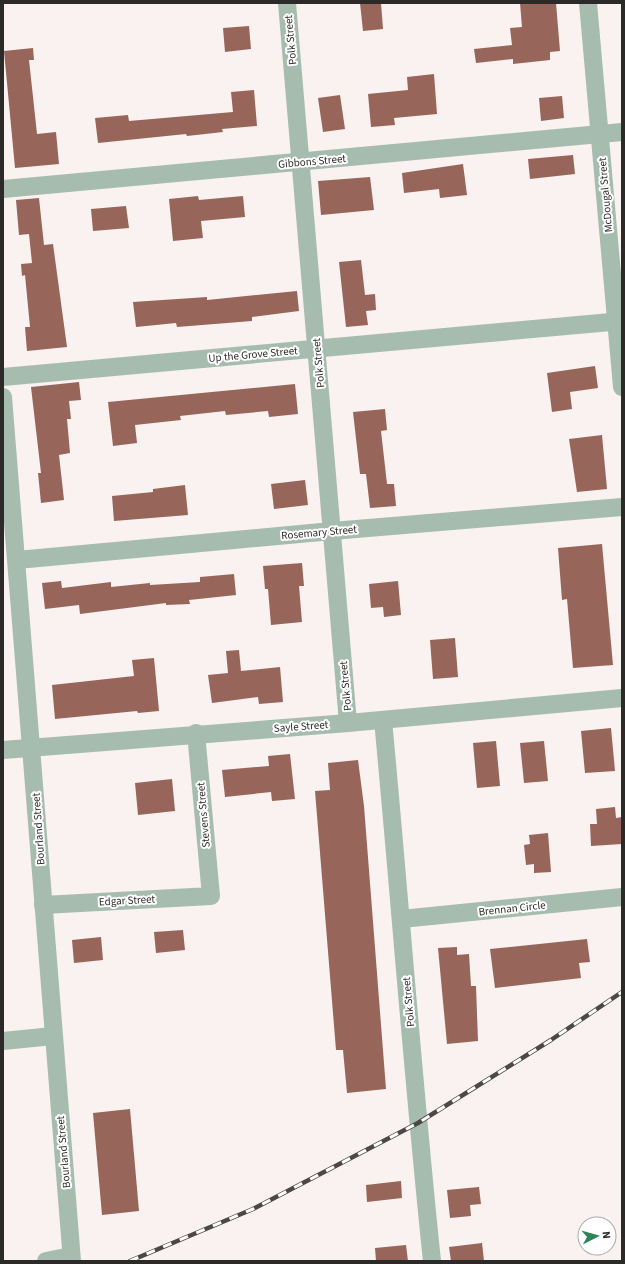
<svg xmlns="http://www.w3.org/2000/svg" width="625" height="1264" viewBox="0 0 625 1264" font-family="'Source Sans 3',sans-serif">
<rect width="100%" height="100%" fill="#f9f2f0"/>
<g fill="#98655a">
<path d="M 360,3 L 381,3 L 383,29 L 363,31 Z"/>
<path d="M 520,3 L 556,3 L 560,51 L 550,52 L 550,60 L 513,64 L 513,59 L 476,63 L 474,49 L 512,45 L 510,28 L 522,27 Z"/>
<path d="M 249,26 L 251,49 L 225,52 L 223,28 Z"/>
<path d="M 33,48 L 34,60 L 29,60 L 37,134 L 56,132 L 59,164 L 15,168 L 4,51 Z"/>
<path d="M 434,74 L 437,114 L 394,118 L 395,125 L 371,127 L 368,94 L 408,90 L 407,77 Z"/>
<path d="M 254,90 L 257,126 L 222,129 L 223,132 L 187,136 L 186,134 L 98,143 L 95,118 L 128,115 L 129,121 L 233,112 L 231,92 Z"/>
<path d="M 340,95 L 345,129 L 323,132 L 318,98 Z"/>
<path d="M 562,96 L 564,118 L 541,121 L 539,98 Z"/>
<path d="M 573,155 L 575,174 L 530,179 L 528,159 Z"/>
<path d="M 463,164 L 467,195 L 440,198 L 439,189 L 404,193 L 402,173 Z"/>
<path d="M 370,177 L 374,210 L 321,215 L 318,181 Z"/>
<path d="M 198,196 L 199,200 L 243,196 L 245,217 L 201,221 L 203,238 L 173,241 L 169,199 Z"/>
<path d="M 39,198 L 44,245 L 53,244 L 67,347 L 27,351 L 25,327 L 30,327 L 25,275 L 22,276 L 21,264 L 32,263 L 29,234 L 19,235 L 16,200 Z"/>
<path d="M 126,206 L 129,228 L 93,231 L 91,209 Z"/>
<path d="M 361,260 L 365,295 L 375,294 L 376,310 L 366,311 L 368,325 L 346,327 L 339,262 Z"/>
<path d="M 297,291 L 299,311 L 252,317 L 252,321 L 177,327 L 176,323 L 136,327 L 133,302 L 207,297 L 207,300 Z"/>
<path d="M 595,366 L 598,388 L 570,392 L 572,409 L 552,412 L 547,373 Z"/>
<path d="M 79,382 L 81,400 L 69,401 L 71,419 L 67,419 L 70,453 L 59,455 L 64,500 L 41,503 L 38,473 L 41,473 L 31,387 Z"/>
<path d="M 295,384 L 298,414 L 269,417 L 268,411 L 226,415 L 225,411 L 180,416 L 181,420 L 135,425 L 137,443 L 113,446 L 108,402 Z"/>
<path d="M 385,409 L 387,430 L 381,431 L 387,484 L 394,484 L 396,506 L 370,508 L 366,474 L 360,474 L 353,412 Z"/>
<path d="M 602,435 L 607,489 L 577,492 L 569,439 Z"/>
<path d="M 305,480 L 308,505 L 274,509 L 271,484 Z"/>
<path d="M 185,485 L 188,515 L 114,521 L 112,496 L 153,492 L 153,489 Z"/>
<path d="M 602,544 L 613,665 L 573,668 L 567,599 L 562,600 L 558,548 Z"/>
<path d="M 302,563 L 304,586 L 299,586 L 302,622 L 271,625 L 268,589 L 265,589 L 263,566 Z"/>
<path d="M 234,574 L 236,595 L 189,600 L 190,604 L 166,605 L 166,603 L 80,614 L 79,605 L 45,609 L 42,583 L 61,581 L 62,588 L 111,582 L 111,587 L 150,583 L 150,585 L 200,582 L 200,577 Z"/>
<path d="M 398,581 L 401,615 L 384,617 L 383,607 L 371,608 L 369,584 Z"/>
<path d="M 455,638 L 458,677 L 433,679 L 430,640 Z"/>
<path d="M 239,650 L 241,671 L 280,667 L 283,702 L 259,704 L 258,697 L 212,703 L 208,675 L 228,673 L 226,651 Z"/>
<path d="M 154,658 L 159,711 L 138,713 L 137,711 L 55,719 L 52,685 L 134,676 L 132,660 Z"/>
<path d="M 611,728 L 615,771 L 585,773 L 581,731 Z"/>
<path d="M 496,741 L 500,786 L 477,788 L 473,743 Z"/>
<path d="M 544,741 L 548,781 L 524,783 L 520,743 Z"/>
<path d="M 290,754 L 295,799 L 272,801 L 271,792 L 225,797 L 222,770 L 269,766 L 268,756 Z"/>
<path d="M 358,760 L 364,806 L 386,1089 L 347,1093 L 343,1050 L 336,1050 L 315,791 L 330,790 L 328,763 Z"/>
<path d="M 172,779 L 175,811 L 138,815 L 135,783 Z"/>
<path d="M 615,807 L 616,818 L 622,817 L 622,844 L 591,846 L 590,824 L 597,824 L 596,809 Z"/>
<path d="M 548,833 L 551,872 L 534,873 L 534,864 L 526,865 L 524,845 L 530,844 L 529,835 Z"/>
<path d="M 183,930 L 185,950 L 156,953 L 154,932 Z"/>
<path d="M 101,937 L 103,960 L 74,963 L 72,940 Z"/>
<path d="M 587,939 L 590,962 L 579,963 L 581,978 L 495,988 L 490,949 Z"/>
<path d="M 457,947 L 457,955 L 469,954 L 471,986 L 476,986 L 478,1041 L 447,1044 L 438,948 Z"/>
<path d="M 130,1109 L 139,1211 L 102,1215 L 93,1113 Z"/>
<path d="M 401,1181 L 402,1198 L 367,1202 L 366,1185 Z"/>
<path d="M 479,1187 L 481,1204 L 470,1205 L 471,1216 L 450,1218 L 447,1190 Z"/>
<path d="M 482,1243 L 484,1261 L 451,1261 L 449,1247 Z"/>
<path d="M 406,1245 L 408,1261 L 376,1261 L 375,1248 Z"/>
</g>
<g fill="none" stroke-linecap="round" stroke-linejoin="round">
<g stroke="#a6bcae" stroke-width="18">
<path d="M 287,3 L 348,723"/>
<path d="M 588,3 L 622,387"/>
<path d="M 3,189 L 622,132"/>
<path d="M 3,377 L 622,321"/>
<path d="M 3,397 L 72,1261"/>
<path d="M 17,560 L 332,531 L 622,507"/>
<path d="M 383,720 C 400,900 413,1081 432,1261"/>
<path d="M 3,750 L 348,723 L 622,698"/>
<path d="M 43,905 L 211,896 L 196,733"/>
<path d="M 401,919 L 622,897"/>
<path d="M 3,1041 L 53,1036"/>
<path d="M 46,1261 L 71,1256"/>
</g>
<g stroke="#4b4847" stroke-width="4.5">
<path id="rail" d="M 130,1261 L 253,1209 L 418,1123 L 551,1040 L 622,992"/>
</g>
<use href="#rail" stroke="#fff" stroke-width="3" stroke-dasharray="9" stroke-linecap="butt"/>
</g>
<g text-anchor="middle" stroke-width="4" stroke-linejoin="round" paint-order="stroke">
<g font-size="11" fill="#2c2a29" stroke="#fff">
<text transform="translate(290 40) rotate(-95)" y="4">Polk Street</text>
<text transform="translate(312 161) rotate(-5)" y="4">Gibbons Street</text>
<text transform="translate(605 195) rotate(-95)" y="4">McDougal Street</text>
<text transform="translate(253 354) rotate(-5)" y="4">Up the Grove Street</text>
<text transform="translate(318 363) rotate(-95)" y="4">Polk Street</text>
<text transform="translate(319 532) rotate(-5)" y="4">Rosemary Street</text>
<text transform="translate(345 686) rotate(-95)" y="4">Polk Street</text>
<text transform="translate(301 726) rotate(-4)" y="4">Sayle Street</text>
<text transform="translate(203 815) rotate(-95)" y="4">Stevens Street</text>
<text transform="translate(38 829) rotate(-94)" y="4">Bourland Street</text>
<text transform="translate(127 900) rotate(-3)" y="4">Edgar Street</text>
<text transform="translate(512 908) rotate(-6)" y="4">Brennan Circle</text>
<text transform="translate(408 1002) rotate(-95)" y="4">Polk Street</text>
<text transform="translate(63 1152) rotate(-95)" y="4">Bourland Street</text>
</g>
</g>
<rect width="625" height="1264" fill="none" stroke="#2c2a29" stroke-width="8"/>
<g transform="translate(597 1236) rotate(84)"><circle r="19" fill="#ffffff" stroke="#abaaa9"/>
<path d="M0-3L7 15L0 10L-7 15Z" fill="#2c8459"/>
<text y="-6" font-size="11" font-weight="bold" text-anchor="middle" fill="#2c2a29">N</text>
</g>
</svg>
